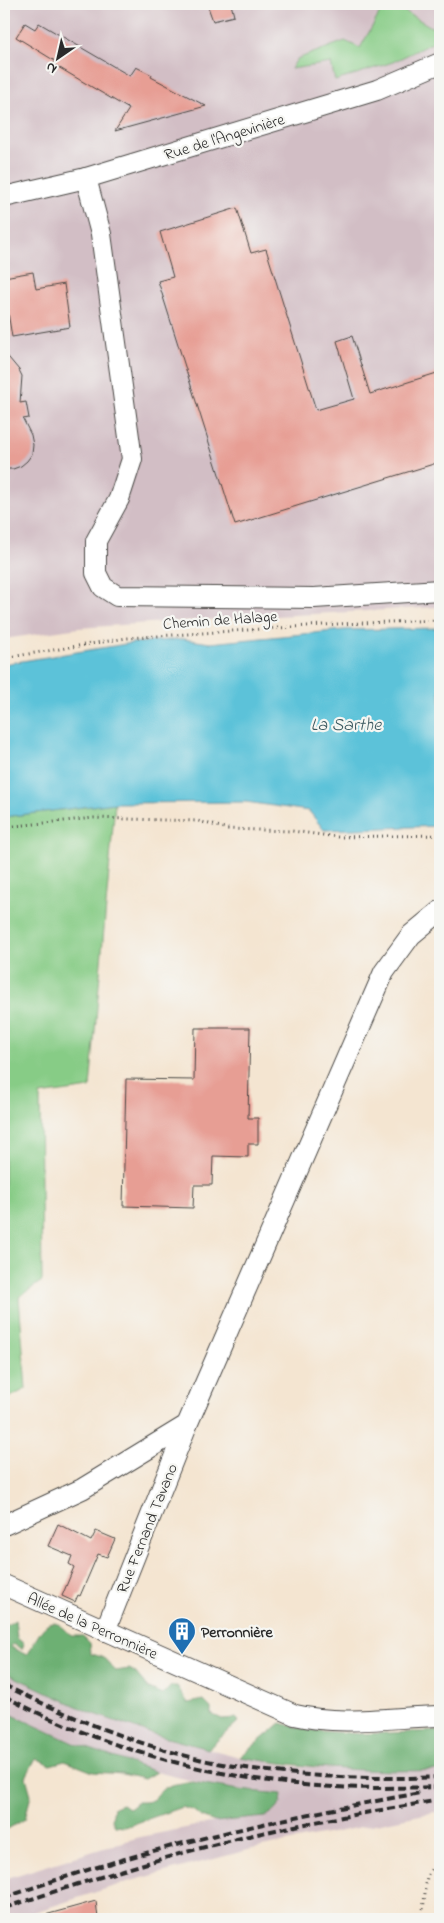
<svg xmlns="http://www.w3.org/2000/svg" width="444" height="1923" viewBox="0 0 444 1923" font-family="'Indie Flower',sans-serif">
<rect width="100%" height="100%" fill="#f6f6f2"/>
<filter id="ink" filterUnits="userSpaceOnUse"><feTurbulence type="fractalNoise" baseFrequency=".02" numOctaves="2"/><feDisplacementMap in="SourceGraphic" scale="10" xChannelSelector="R" yChannelSelector="G"/><feConvolveMatrix kernelMatrix="1 2 1 2 8 2 1 2 1" color-interpolation-filters="sRGB"/></filter>
<filter id="wash" filterUnits="userSpaceOnUse"><feTurbulence type="fractalNoise" baseFrequency=".0096" numOctaves="4" result="noise"/><feDisplacementMap in="SourceGraphic" scale="20" xChannelSelector="R" yChannelSelector="G"/><feGaussianBlur stdDeviation="1.12" result="paint"/><feColorMatrix in="noise" values="0 0 0 0 0 0 0 0 0 0 0 0 0 0 0 0 0 1.4 0 .05"/><feComposite in="paint" operator="in"/></filter>
<g filter="url(#wash)">
<rect width="100%" height="100%" fill="#f4e5d1"/>
<g fill="#d2bec5">
<path d="M 4,4 L 440,4 L 440,607 L 149,623 L 79,628 L 4,639 Z"/>
<path d="M 4,1672 L 89,1712 L 149,1733 L 240,1757 L 292,1766 L 359,1770 L 440,1770 L 440,1811 L 252,1849 L 127,1882 L 13,1919 L 4,1919 L 4,1879 L 136,1838 L 215,1822 L 214,1786 L 156,1772 L 111,1757 L 73,1743 L 4,1711 Z"/>
</g>
<g fill="#87cc86" stroke="#597c58">
<path d="M 385,4 L 392,4 L 440,32 L 440,39 L 393,62 L 335,81 L 331,63 L 291,69 L 297,59 L 345,41 L 360,48 Z"/>
<path d="M 115,803 L 90,1088 L 40,1095 L 42,1281 L 19,1297 L 26,1389 L 4,1400 L 4,817 Z"/>
</g>
<g fill="#6db073" stroke="#4c6e4f">
<path d="M 15,1620 L 17,1638 L 24,1644 L 22,1649 L 13,1644 L 11,1647 L 27,1655 C 39,1637 47,1605 71,1636 L 83,1636 L 90,1643 L 91,1654 C 109,1658 105,1661 116,1671 L 129,1669 L 135,1672 L 149,1689 L 162,1695 L 171,1686 L 177,1686 L 188,1703 L 203,1700 L 211,1708 L 211,1714 L 222,1719 L 236,1718 L 239,1721 L 208,1749 L 149,1733 L 89,1712 L 4,1672 L 4,1627 Z"/>
<path d="M 4,1711 L 73,1743 L 156,1772 L 144,1779 L 123,1774 L 93,1772 L 65,1761 L 50,1765 L 36,1758 L 26,1777 L 31,1795 L 25,1819 L 4,1831 Z"/>
<path d="M 281,1723 L 307,1730 L 360,1734 L 440,1731 L 440,1770 C 373,1773 306,1768 240,1757 Z"/>
<path d="M 193,1782 L 239,1790 L 282,1794 L 281,1803 L 277,1809 L 265,1817 L 215,1822 L 201,1817 L 194,1811 L 182,1807 L 125,1827 L 115,1826 L 112,1820 L 114,1807 L 122,1804 L 128,1808 L 134,1806 L 137,1802 C 161,1803 152,1793 169,1786 C 176,1783 185,1783 193,1782 Z"/>
</g>
<path fill="#5cc2d9" stroke="#447682" d="M 440,628 L 440,826 L 324,830 L 309,811 L 246,802 L 115,803 L 4,817 L 4,664 L 132,643 L 183,639 L 210,643 L 344,630 Z"/>
<g id="blocks">
<g fill="#e79e94">
<path d="M 207,4 L 231,4 L 234,16 L 213,21 Z"/>
<path d="M 25,23 L 35,29 L 39,23 L 130,76 L 136,67 L 152,75 L 151,77 L 206,106 L 115,131 L 129,109 L 53,64 L 55,61 L 16,37 Z"/>
<path d="M 237,208 L 251,253 L 266,249 L 316,410 L 354,399 L 337,341 L 352,336 L 370,394 L 440,372 L 440,462 L 235,525 L 158,281 L 173,277 L 160,232 Z"/>
<path d="M 33,272 L 36,289 L 64,284 L 70,327 L 12,337 L 6,300 L 4,300 L 4,277 Z"/>
<path d="M 4,352 L 19,370 L 22,376 L 20,403 L 26,402 L 29,418 L 23,419 L 31,435 L 33,445 L 32,454 L 27,461 L 21,466 L 13,469 L 4,469 Z"/>
<path d="M 195,1028 L 250,1028 L 248,1118 L 258,1118 L 258,1144 L 248,1144 L 248,1157 L 213,1156 L 212,1185 L 194,1185 L 193,1208 L 123,1206 L 126,1079 L 194,1080 Z"/>
<path d="M 58,1524 L 91,1541 L 96,1531 L 115,1539 L 107,1557 L 98,1554 L 80,1596 L 78,1595 L 75,1602 L 62,1596 L 74,1567 L 69,1564 L 72,1556 L 48,1546 Z"/>
<path d="M 96,1901 L 98,1919 L 46,1919 L 45,1915 Z"/>
</g>
</g>
</g>
<g filter="url(#ink)">
<use href="#blocks" fill-opacity="0" stroke="#494744" stroke-width="1"/>
<g fill="none" stroke-linecap="round" stroke-linejoin="round">
<g stroke="#494744" stroke-width="22">
<g id="minor">
<path d="M 86,178 L 101,234 L 132,459 L 119,499 L 96,541 L 96,573 L 103,587 L 117,596 L 314,598 L 440,590"/>
<path d="M 4,197 L 86,178 L 377,90 L 440,63"/>
<path d="M 4,1525 L 82,1489 L 187,1425 L 384,972 L 411,935 L 440,911"/>
<path d="M 4,1585 L 295,1715 C 342,1726 392,1717 440,1716"/>
<path d="M 105,1631 L 187,1425"/>
</g>
</g>
<g stroke="#494744" stroke-width="3" stroke-dasharray="1 4" stroke-linecap="butt">
<path d="M 4,658 L 127,638 L 338,624 L 440,620"/>
<path d="M 4,827 L 94,818 L 198,821 L 228,829 L 292,831 L 338,837 L 440,835"/>
<path d="M 422,1919 L 427,1876 L 440,1855"/>
</g>
<use href="#minor" stroke="#fff" stroke-width="20"/>
<g stroke="#2b2b2b" stroke-width="4" stroke-dasharray="8 4" stroke-linecap="butt">
<path d="M 4,1685 C 71,1718 143,1748 217,1763 C 290,1777 366,1780 440,1777"/>
<path d="M 4,1696 C 97,1745 199,1775 304,1785 C 349,1789 395,1788 440,1787"/>
<path d="M 4,1898 C 139,1849 279,1818 420,1793"/>
<path d="M 4,1908 C 89,1880 174,1853 262,1833 C 321,1820 381,1810 440,1800"/>
</g>
</g>
</g>
<defs>
<g id="building-pin" transform="scale(1.4375)"><path d="M0 17L-7.5 6A9.5 9.5 0 1 1 7.5 6Z" fill="#1f6fb2" stroke="#f6f6f2"/><path d="M-4-6H4V6H1V3H-1V6H-4ZM-2.5-4.3h1.7v1.8h-1.7ZM.8-4.3h1.7v1.8H.8ZM-2.5-1h1.7V.8h-1.7ZM.8-1h1.7V.8H.8Z" fill="#fff"/></g>
</defs>
<g fill-rule="evenodd">
<use href="#building-pin" x="182" y="1631"/>
</g>
<g text-anchor="middle" stroke-width="4.5" stroke-linejoin="round" paint-order="stroke">
<g font-size="16" fill="#2b2b2b" stroke="#f6f6f2">
<text transform="translate(224 136) rotate(-17)" y="6">Rue de l'Angevinière</text>
<text transform="translate(220 619) rotate(-4)" y="6">Chemin de Halage</text>
<text transform="translate(146 1528) rotate(-68)" y="6">Rue Fernand Tavano</text>
<text transform="translate(93 1625) rotate(24)" y="6">Allée de la Perronnière</text>
</g>
<g font-size="16" font-weight="bold" fill="#2b2b2b" stroke="#f6f6f2" text-anchor="start">
<text x="201" y="1637">Perronnière</text>
</g>
<g font-size="18" font-style="italic" fill="#3a585f" stroke="#f6f6f2">
<text x="346" y="730">La Sarthe</text>
</g>
</g>
<rect width="444" height="1923" fill="none" stroke="#f6f6f2" stroke-width="20"/>
<g transform="translate(58 58) rotate(214)" stroke="#f6f6f2" stroke-width="4" paint-order="stroke">
<path d="M0-4L9 19L0 12L-9 19Z" fill="#2b2b2b"/>
<text y="-8" font-size="14" font-weight="bold" text-anchor="middle" fill="#2b2b2b">N</text>
</g>
</svg>
